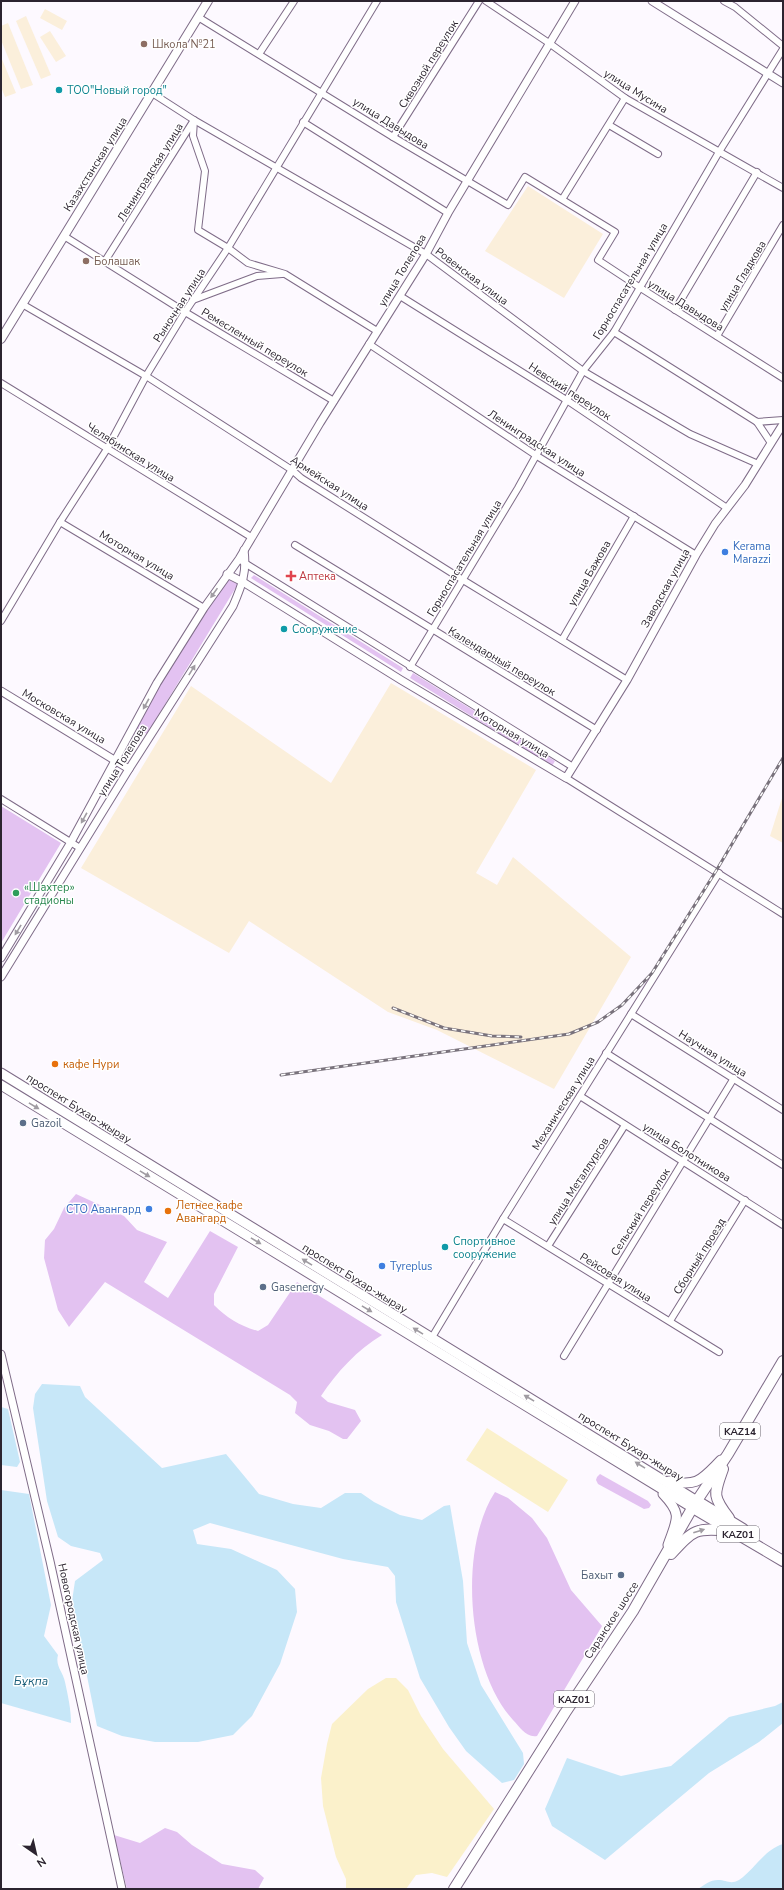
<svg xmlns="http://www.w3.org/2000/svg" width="784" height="1890" viewBox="0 0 784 1890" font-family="'Nunito Sans',sans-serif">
<rect width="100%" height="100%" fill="#fdf9ff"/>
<g fill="#fbefdb">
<path d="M 45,9 L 67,21 L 62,30 L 40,18 Z"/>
<path d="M 26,16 L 51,75 L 41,79 L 16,21 Z"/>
<path d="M 8,23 L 33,85 L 21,89 L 1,40 L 1,26 Z"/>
<path d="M 50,31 L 66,56 L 56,62 L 40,37 Z"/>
<path d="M 1,57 L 16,93 L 5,97 L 1,87 Z"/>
<path d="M 528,186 L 603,234 L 564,298 L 485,251 Z"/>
<path d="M 391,683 L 536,770 L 476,873 L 497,885 L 513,857 L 631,957 L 554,1089 L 437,1030 L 388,1012 L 249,921 L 229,953 L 81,868 L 191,686 L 331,783 Z"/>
<path d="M 783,795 L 783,843 L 770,836 Z"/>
</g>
<g fill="#e3c2f1">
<path d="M 254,575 L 403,668 L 401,672 L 251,578 Z"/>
<path d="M 227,579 L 238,584 L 147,734 L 136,728 L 159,687 Z"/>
<path d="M 413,673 L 555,761 L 552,766 L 410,678 Z"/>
<path d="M 1,806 L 61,843 L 1,943 Z"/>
<path d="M 76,1194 L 124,1216 L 137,1230 L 167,1242 L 144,1282 L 168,1298 L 210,1231 L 238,1247 L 214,1294 L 214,1305 C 227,1318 240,1326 258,1331 L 268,1325 L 297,1282 L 382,1335 C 357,1350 337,1372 321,1396 L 328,1402 L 355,1410 L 361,1421 L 347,1439 L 343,1439 L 329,1431 L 310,1425 L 295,1413 L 297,1402 L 290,1395 L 105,1282 L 69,1327 L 58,1310 L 44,1258 L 45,1240 L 54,1229 L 64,1208 Z"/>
<path d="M 600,1474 L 648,1501 L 651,1505 L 649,1508 L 644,1509 L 598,1484 L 596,1480 L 597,1477 Z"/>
<path d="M 495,1492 L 508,1498 L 532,1518 L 547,1538 L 571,1590 L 602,1626 L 537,1736 C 526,1738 520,1727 513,1720 C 467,1670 458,1549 495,1492 Z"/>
<path d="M 165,1828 L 177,1832 L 192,1845 L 222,1864 L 255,1870 L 264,1878 L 258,1889 L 127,1889 L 114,1835 L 140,1843 Z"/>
</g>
<g fill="#fbf1cb">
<path d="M 487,1428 L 568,1480 L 548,1512 L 466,1460 Z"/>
<path d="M 386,1678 L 396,1678 L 408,1690 L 421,1716 L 443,1749 L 494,1809 L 447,1877 L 432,1873 L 416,1875 L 406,1889 L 346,1889 L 346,1879 L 336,1857 L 323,1806 L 321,1778 L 327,1744 L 332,1724 L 368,1689 Z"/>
</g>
<g fill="#c7e7f8">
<path d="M 42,1384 L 80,1386 L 85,1397 L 162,1468 L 226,1454 L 259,1494 L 293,1504 L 321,1508 L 345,1493 L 361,1493 L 374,1502 L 400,1515 L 422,1520 L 444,1506 L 450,1505 L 463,1581 L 467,1643 L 481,1685 L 523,1753 L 524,1764 L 514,1780 L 502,1783 L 466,1751 L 449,1727 L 420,1678 L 396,1602 L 395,1576 L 388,1567 L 343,1559 L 210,1523 L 193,1530 L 197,1544 L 231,1549 L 277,1570 L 295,1589 L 297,1612 L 280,1664 L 252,1716 L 233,1735 L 198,1742 L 155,1742 L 122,1736 L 97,1726 L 72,1601 L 75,1581 L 103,1560 L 100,1553 L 71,1546 L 58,1537 L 47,1501 L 33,1408 L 35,1394 Z"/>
<path d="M 1,1407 L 8,1409 L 20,1462 L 17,1467 L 1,1465 Z"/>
<path d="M 1,1490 L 29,1494 L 51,1605 L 44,1636 L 58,1655 C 55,1666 63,1672 65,1682 C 68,1696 71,1709 71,1723 L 1,1703 Z"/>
<path d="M 783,1702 L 783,1723 L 759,1742 L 709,1773 L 605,1860 L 552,1826 L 545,1809 L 567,1758 L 621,1776 L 671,1766 L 729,1717 L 775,1706 Z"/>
<path d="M 783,1844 L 783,1889 L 698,1889 C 704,1885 710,1880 718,1880 C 727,1880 730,1885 739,1880 C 755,1869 764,1850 783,1844 Z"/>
</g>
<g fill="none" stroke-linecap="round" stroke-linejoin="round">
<g stroke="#7f6c88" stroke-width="8">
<g id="minor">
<path d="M 486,1 L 549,43 L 625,98 L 783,188"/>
<path d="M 724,1 L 735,7 L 783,46"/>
<path d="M 198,17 L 393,137 L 508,205 L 525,177 L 615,232 L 598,260 L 639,287 L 783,378"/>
<path d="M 259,54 L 294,1"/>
<path d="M 152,93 L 194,120 L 426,254 L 583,371 L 690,434 L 758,464"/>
<path d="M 303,122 L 448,213"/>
<path d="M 609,125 L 658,154"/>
<path d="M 393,137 L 479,1"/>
<path d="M 563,198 L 625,98"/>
<path d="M 64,236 L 185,312 L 334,401"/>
<path d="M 105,261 L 194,120 L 193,136 L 205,171 L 198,230 L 228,248 L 248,263 L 285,274 L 377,331"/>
<path d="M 400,296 L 568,401 L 727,508"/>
<path d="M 193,300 L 257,276 L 282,274"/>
<path d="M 22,304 L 146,376 L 292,470 L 301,478 L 463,580 L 627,680"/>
<path d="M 675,310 L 757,172"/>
<path d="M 614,332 L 757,422 L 783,420"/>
<path d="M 717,336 L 783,225"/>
<path d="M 369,344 L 537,456 L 696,555"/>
<path d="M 1,383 L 251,537"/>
<path d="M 757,422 L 771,443"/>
<path d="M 60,522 L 204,608"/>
<path d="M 295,545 L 597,730"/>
<path d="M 243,562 L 573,767"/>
<path d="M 1,621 L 60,522 L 107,449 L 146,376 L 185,312 L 228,248 L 377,1"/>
<path d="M 562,640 L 634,516"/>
<path d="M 410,667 L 518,488 L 583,371 L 614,332 L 719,152 L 783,49"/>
<path d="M 566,778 L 783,914"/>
<path d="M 1,799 L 80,848"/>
<path d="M 631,1014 L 783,1110"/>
<path d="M 606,1053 L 783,1165"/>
<path d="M 580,1096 L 783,1225"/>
<path d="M 503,1219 L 719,1352"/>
<path d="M 548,1246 L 625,1125"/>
<path d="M 670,1321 L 745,1200"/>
<path d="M 431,1339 L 503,1219 L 719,873"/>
<path d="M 564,1356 L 734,1078"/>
</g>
</g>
<g stroke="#7f6c88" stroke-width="9">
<g id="tertiary">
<path d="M 652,1 L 783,83"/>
<path d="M 227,574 L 243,582 L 401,680 L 566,778 L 627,680 L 696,555 L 715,524 L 745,485 L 783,424"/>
<path d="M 1,691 L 129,769"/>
<path d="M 1,958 L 71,842 L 157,683 L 204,608 L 239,559 L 320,423 L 426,254 L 448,213 L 575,1"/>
<path d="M 1,977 L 129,769 L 233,606 C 242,585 247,573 244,550"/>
<path d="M 1,1354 L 50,1561 L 122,1889"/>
</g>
</g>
<g stroke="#7f6c88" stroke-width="10">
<path id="secondary" d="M 1,339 L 208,1"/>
</g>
<g stroke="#7f6c88" stroke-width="11">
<g id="primary">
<path d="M 1,1073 L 697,1501"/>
<path d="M 1,1085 L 693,1508"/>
<path d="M 669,1481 C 698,1487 701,1480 721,1460"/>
<path d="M 663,1494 C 683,1515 677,1519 668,1545"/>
</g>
</g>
<g stroke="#7f6c88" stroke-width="12">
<g id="trunk">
<path d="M 723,1469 C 714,1494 712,1496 729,1518"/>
<path d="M 697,1501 L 743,1529"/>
<path d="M 693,1508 L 783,1561"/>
<path d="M 671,1554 C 693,1530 696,1527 729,1531"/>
<path d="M 454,1889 L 565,1713 L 633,1611 L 694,1505 L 728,1454 L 783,1361"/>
</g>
</g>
<use href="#minor" stroke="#fff" stroke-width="6"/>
<use href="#tertiary" stroke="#fff" stroke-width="7"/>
<use href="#secondary" stroke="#fff" stroke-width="8"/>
<use href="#primary" stroke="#fff" stroke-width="9"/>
<use href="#trunk" stroke="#fff" stroke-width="10"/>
<g stroke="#79727c" stroke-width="3">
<g id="rail">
<path d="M 393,1008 L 444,1028 L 492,1036 L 521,1037"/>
<path d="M 281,1075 L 569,1034 L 598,1022 L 622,1005 L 652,973 L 716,871 L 783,758"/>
</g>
</g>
<use href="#rail" stroke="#fff" stroke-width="1.5" stroke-dasharray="4.5" stroke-linecap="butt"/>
</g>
<defs><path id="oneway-solid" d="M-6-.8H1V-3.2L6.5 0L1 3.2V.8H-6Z"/></defs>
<g fill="#a09ca2">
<use href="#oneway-solid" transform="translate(214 593) rotate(125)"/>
<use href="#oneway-solid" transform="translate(192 670) rotate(-58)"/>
<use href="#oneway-solid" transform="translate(146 704) rotate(119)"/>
<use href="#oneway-solid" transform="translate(84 818) rotate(119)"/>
<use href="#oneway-solid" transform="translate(18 930) rotate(121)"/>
<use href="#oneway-solid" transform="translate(34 1106) rotate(31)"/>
<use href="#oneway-solid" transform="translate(145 1174) rotate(31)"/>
<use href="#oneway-solid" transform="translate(256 1241) rotate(31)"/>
<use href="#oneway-solid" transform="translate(307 1262) rotate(-148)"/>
<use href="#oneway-solid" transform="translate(367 1309) rotate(31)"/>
<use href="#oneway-solid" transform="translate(418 1331) rotate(-148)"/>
<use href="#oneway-solid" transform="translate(529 1398) rotate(-149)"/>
<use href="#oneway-solid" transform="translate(640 1465) rotate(-148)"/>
<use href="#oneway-solid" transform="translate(699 1531) rotate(-18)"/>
</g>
<g fill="#8d6e63" stroke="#fff" stroke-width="1.5">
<circle cx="144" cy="44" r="4"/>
<circle cx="86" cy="261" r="4"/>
</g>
<g fill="#0f9aa8" stroke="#fff" stroke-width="1.5">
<circle cx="59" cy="90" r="4"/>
<circle cx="284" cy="629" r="4"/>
<circle cx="445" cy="1247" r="4"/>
</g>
<g fill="#3f7fe0" stroke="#fff" stroke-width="1.5">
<circle cx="725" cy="552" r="4"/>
<circle cx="149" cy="1209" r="4"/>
<circle cx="382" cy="1266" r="4"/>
</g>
<path fill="#e0444e" stroke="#fff" stroke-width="1.5" d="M289 570h4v4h4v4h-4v4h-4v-4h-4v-4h4z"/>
<circle fill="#2e9e5b" stroke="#fff" stroke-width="1.5" cx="16" cy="893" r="4"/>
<g fill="#e8710a" stroke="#fff" stroke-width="1.5">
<circle cx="55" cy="1064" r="4"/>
<circle cx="168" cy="1211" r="4"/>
</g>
<g fill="#5c6f8a" stroke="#fff" stroke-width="1.5">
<circle cx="23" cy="1123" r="4"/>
<circle cx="263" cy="1287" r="4"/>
<circle cx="621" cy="1575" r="4"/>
</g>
<g text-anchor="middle" stroke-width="3" stroke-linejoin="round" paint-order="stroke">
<g fill="#fff" stroke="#6b666e" stroke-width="1">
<rect x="720" y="1423" width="40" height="16" rx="3"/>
<rect x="717" y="1526" width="42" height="16" rx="3"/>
<rect x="554" y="1691" width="40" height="16" rx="3"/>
</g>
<g font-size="10" font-weight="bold" fill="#2c2430">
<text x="740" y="1435">KAZ14</text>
<text x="738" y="1538">KАZ01</text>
<text x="574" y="1703">KAZ01</text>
</g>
<g font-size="11" fill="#785e54" stroke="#fff" text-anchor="start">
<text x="152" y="48">Школа №21</text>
<text x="94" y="265">Болашак</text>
</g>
<g font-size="11" fill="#2c2430" stroke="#fff">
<text transform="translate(428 64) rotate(-58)" y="4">Сквозной переулок</text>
<text transform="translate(636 91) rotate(32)" y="4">улица Мусина</text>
<text transform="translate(391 123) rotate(32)" y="4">улица Давыдова</text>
<text transform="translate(95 164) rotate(-58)" y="4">Казахстанская улица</text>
<text transform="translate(150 172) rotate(-58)" y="4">Ленинградская улица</text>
<text transform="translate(402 270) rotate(-59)" y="4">улица Толепова</text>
<text transform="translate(472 276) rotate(37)" y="4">Ровенская улица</text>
<text transform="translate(742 276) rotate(-59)" y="4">улица Гладкова</text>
<text transform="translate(630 281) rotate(-59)" y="4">Горноспасательная улица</text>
<text transform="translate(179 305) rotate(-57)" y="4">Рыночная улица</text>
<text transform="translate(686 305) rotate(32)" y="4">улица Давыдова</text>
<text transform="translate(255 342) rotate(31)" y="4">Ремесленный переулок</text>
<text transform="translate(570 391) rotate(33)" y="4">Невский переулок</text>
<text transform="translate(537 443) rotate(33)" y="4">Ленинградская улица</text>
<text transform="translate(131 452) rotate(32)" y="4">Челябинская улица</text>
<text transform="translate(330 483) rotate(33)" y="4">Армейская улица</text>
<text transform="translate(137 555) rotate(31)" y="4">Моторная улица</text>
<text transform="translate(464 558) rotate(-59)" y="4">Горноспасательная улица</text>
<text transform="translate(589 573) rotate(-60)" y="4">улица Бажова</text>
<text transform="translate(665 588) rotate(-61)" y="4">Заводская улица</text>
<text transform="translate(502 661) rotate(31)" y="4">Календарный переулок</text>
<text transform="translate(64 716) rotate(31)" y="4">Московская улица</text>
<text transform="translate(512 733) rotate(31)" y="4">Моторная улица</text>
<text transform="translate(122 760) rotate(-58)" y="4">улица Толепова</text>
<text transform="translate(713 1053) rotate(32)" y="4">Научная улица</text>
<text transform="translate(563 1103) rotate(-58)" y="4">Механическая улица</text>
<text transform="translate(79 1108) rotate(32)" y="4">проспект Бухар-жырау</text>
<text transform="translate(687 1152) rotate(32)" y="4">улица Болотникова</text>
<text transform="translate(578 1181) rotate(-57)" y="4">улица Металлургов</text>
<text transform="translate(640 1212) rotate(-58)" y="4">Сельский переулок</text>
<text transform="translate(699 1256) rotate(-58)" y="4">Сборный проезд</text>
<text transform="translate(616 1277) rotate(32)" y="4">Рейсовая улица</text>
<text transform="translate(355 1278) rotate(32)" y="4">проспект Бухар-жырау</text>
<text transform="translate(631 1446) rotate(32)" y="4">проспект Бухар-жырау</text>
<text transform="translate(74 1619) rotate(78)" y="4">Новогородская улица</text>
<text transform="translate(611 1620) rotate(-57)" y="4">Саранское шоссе</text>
</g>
<g font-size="11" fill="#0d838f" stroke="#fff" text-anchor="start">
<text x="67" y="94">ТОО"Новый город"</text>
<text x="292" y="633">Сооружение</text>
<text x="453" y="1245">Спортивное<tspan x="453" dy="13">сооружение</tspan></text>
</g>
<g font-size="11" fill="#366cbe" stroke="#fff" text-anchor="start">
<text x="733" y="550">Kerama<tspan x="733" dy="13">Marazzi</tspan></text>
<text x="141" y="1213" text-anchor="end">СТО Авангард</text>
<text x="390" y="1270">Tyreplus</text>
</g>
<g font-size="11" fill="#be3a42" stroke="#fff" text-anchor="start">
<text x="299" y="580">Аптека</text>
</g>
<g font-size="11" fill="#27864d" stroke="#fff" text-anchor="start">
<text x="24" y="891">«Шахтер»<tspan x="24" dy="13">стадионы</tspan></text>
</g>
<g font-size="11" fill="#c56008" stroke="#fff" text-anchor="start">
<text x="63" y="1068">кафе Нури</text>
<text x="176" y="1209">Летнее кафе<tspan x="176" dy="13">Авангард</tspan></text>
</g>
<g font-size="11" fill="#4e5e75" stroke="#fff" text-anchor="start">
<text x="31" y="1127">Gazoil</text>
<text x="271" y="1291">Gasenergy</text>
<text x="613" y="1579" text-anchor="end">Бахыт</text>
</g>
<g font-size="12" font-style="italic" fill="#1a5e7a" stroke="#fff">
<text x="31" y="1685">Бұқпа</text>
</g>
</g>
<rect width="784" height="1890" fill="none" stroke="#2c2430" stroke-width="4"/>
<g transform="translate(36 1854) rotate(146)" stroke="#ffffff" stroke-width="3" paint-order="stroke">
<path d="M0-3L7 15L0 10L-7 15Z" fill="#2c2430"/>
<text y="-6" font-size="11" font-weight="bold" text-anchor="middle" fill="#2c2430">N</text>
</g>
</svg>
